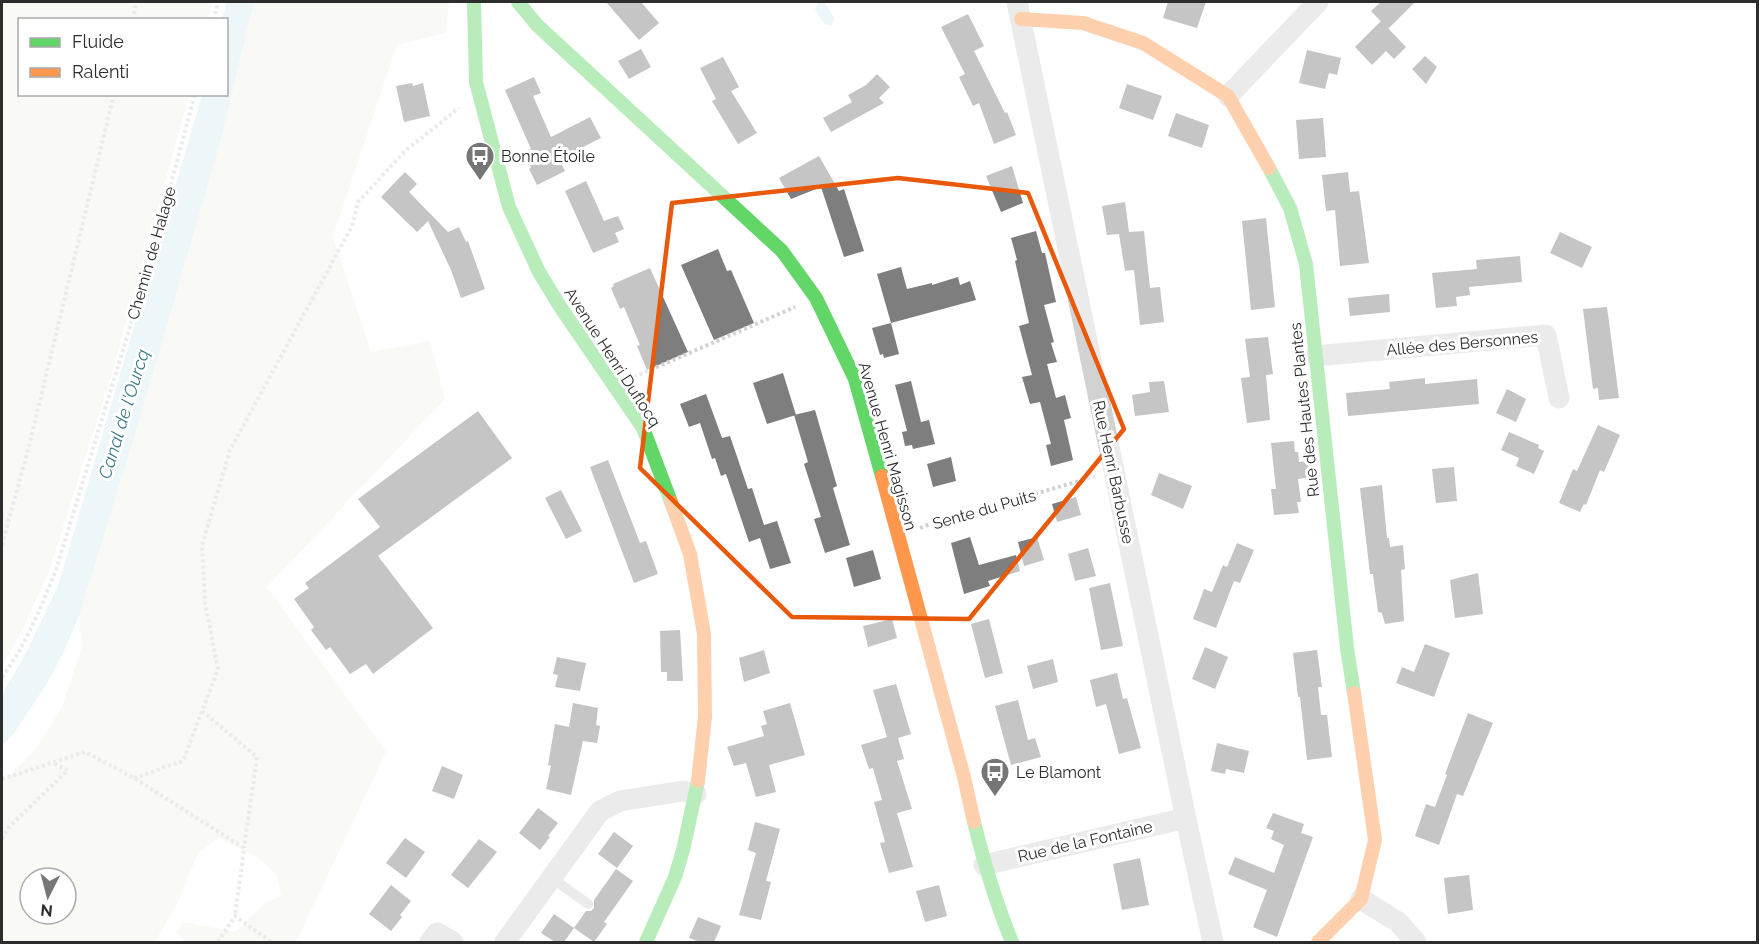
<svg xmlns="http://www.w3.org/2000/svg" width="1759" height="944" viewBox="0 0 1759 944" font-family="Raleway,sans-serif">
<rect width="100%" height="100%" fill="#fff"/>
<g fill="#f1f3eb" fill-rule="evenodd">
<path d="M 2,2 L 212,2 L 208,19 L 20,20 L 20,94 L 189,95 L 110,380 L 49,571 L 24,626 L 2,667 Z"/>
<path d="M 254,2 L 449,2 L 446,33 L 397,45 L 333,237 L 371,352 L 430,341 L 445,399 L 267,587 L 386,752 L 296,942 L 184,942 L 177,932 L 183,922 L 236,932 L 262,905 L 281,896 L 277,876 L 259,858 L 219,838 L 198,853 L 179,900 L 155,942 L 2,942 L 2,784 L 37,747 L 62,707 L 82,646 L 79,616 L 220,143 ZM 30,878 L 66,878 L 66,914 L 30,914 Z"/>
</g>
<g fill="#d7ebf0">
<path d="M 227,2 L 254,2 L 220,143 L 137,427 L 79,616 L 62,655 L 46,685 L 13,735 L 2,745 L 2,695 L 28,649 L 58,586 L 202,95 L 226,94 L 226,20 L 222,19 Z"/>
<path d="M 818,2 L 825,3 L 835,19 L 831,25 L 824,24 L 815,9 Z"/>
</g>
<g fill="#7e7e7e">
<path d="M 606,2 L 641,2 L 659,23 L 639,40 Z"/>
<path d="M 1168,2 L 1206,2 L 1197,28 L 1163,18 Z"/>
<path d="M 1381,2 L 1415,2 L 1388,29 L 1371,11 Z"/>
<path d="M 968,14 L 984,46 L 974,51 L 1005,113 L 1007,112 L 1016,135 L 994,144 L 979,103 L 973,106 L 959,77 L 965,74 L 941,27 Z"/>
<path d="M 1381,21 L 1406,47 L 1394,59 L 1386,51 L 1372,65 L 1355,47 Z"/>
<path d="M 641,49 L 651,67 L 629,79 L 618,61 Z"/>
<path d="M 1307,50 L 1341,58 L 1337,75 L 1329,73 L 1325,89 L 1299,83 Z"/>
<path d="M 1425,56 L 1437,67 L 1426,84 L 1412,69 Z"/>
<path d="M 723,57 L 739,87 L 731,91 L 757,133 L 738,144 L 712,101 L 716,99 L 700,68 Z"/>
<path d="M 877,74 L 890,87 L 879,98 L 884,103 L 831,132 L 823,118 L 852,102 L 848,95 L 866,85 Z"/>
<path d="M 534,77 L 541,93 L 533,96 L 551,137 L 590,117 L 601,138 L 559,159 L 565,171 L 537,185 L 529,169 L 531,168 L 524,152 L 531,149 L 505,90 Z"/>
<path d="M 412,83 L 413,86 L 423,83 L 430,116 L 404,122 L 396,86 Z"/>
<path d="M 1127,84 L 1162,96 L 1153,120 L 1119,108 Z"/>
<path d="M 1176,113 L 1209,125 L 1202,148 L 1168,136 Z"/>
<path d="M 1323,118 L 1326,157 L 1299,159 L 1296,120 Z"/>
<path d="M 819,156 L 839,191 L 844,189 L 864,251 L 844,257 L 821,187 L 791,199 L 779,178 Z"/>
<path d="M 1012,166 L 1023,203 L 1001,212 L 986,176 Z"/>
<path d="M 405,172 L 417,184 L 409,192 L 448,232 L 459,227 L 466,242 L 468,241 L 485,289 L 461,298 L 451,270 L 428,221 L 417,232 L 381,197 Z"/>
<path d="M 1348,172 L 1350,192 L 1359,191 L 1369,263 L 1340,266 L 1335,210 L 1326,211 L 1322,175 Z"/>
<path d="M 586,181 L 604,221 L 618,216 L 624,229 L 615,233 L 619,242 L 593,253 L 565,191 Z"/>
<path d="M 1125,202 L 1129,232 L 1144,231 L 1150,288 L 1160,287 L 1164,322 L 1140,325 L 1134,270 L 1125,271 L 1119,234 L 1107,235 L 1102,206 Z"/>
<path d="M 1266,218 L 1275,307 L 1251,310 L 1242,221 Z"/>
<path d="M 1036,231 L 1042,253 L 1045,253 L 1056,302 L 1044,305 L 1054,342 L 1051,343 L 1057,362 L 1047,364 L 1056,398 L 1065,395 L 1071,418 L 1064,420 L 1073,460 L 1051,466 L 1046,445 L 1051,444 L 1040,402 L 1030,404 L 1022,377 L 1032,375 L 1019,326 L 1029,323 L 1015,261 L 1017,260 L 1011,238 Z"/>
<path d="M 1560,232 L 1592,247 L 1582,268 L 1550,253 Z"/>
<path d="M 718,249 L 727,271 L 731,270 L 754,323 L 714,340 L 681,265 Z"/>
<path d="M 1520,256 L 1522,282 L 1469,287 L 1470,295 L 1456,297 L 1457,306 L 1436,308 L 1432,273 L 1477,269 L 1476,260 Z"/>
<path d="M 901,267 L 907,289 L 932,283 L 932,285 L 958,277 L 960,285 L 970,281 L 976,300 L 891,323 L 877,274 Z"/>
<path d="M 650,268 L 688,352 L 647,370 L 637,346 L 640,345 L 624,307 L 620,309 L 611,288 L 614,286 L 613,284 Z"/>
<path d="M 1389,294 L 1390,312 L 1350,316 L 1348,298 Z"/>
<path d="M 1607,307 L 1619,398 L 1599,400 L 1598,388 L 1593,389 L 1583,309 Z"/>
<path d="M 891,323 L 899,354 L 884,358 L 883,354 L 880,355 L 872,328 Z"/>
<path d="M 1268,337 L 1273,374 L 1266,375 L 1270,420 L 1247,423 L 1241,378 L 1250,377 L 1245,339 Z"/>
<path d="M 783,373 L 796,415 L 767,424 L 753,383 Z"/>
<path d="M 1425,378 L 1425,384 L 1477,379 L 1479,404 L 1348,416 L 1346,393 L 1390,389 L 1389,382 Z"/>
<path d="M 911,381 L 921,422 L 929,420 L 935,444 L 913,449 L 912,445 L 905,446 L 902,432 L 907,431 L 895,385 Z"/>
<path d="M 1164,381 L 1169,412 L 1135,416 L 1132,395 L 1150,392 L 1149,382 Z"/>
<path d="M 1507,389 L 1526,399 L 1516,422 L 1496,413 Z"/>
<path d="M 706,394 L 722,438 L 730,436 L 748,489 L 752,488 L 764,525 L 777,521 L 791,563 L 770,569 L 760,538 L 749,542 L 726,474 L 721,476 L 715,458 L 712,459 L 700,423 L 689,427 L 680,404 Z"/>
<path d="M 815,410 L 837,486 L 833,488 L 850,545 L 825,553 L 814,519 L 821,517 L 804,464 L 808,462 L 794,415 Z"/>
<path d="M 478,411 L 512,458 L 378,556 L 433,628 L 373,674 L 366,664 L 350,674 L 330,647 L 326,650 L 311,630 L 314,627 L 294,599 L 309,588 L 305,583 L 380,527 L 358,499 Z"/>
<path d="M 1598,425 L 1620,435 L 1604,472 L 1600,470 L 1586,505 L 1584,504 L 1580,512 L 1559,503 L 1573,469 L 1577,471 Z"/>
<path d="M 1509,432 L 1539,445 L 1538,448 L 1544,451 L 1534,474 L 1516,466 L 1519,458 L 1501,450 Z"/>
<path d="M 1294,441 L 1295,452 L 1298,452 L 1299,462 L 1310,461 L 1312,477 L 1298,479 L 1301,502 L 1297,502 L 1299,513 L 1274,515 L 1271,489 L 1276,489 L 1271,443 Z"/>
<path d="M 951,457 L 956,481 L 933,487 L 927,464 Z"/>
<path d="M 608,460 L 640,543 L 646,541 L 658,574 L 634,583 L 590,467 Z"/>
<path d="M 1454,467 L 1457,501 L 1436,503 L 1432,469 Z"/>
<path d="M 1159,473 L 1192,486 L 1183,509 L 1151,495 Z"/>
<path d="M 1382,485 L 1387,538 L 1389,538 L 1390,547 L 1403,545 L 1405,569 L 1401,570 L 1404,621 L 1385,624 L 1382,613 L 1378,612 L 1373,574 L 1370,574 L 1360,488 Z"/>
<path d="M 561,490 L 582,531 L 566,539 L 545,498 Z"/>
<path d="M 1076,497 L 1081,515 L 1057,522 L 1052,504 Z"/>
<path d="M 970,537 L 979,565 L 1016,555 L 1020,571 L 988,581 L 990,586 L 964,594 L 951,543 Z"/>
<path d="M 1037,537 L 1044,560 L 1024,566 L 1018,542 Z"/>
<path d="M 1237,543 L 1254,550 L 1240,583 L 1234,581 L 1216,628 L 1193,619 L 1204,589 L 1212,592 L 1223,565 L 1227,567 Z"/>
<path d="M 1088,548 L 1096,576 L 1075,581 L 1068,554 Z"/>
<path d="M 873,550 L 881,579 L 854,587 L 846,558 Z"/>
<path d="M 1478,573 L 1483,614 L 1455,618 L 1450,580 Z"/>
<path d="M 1110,583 L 1123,646 L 1101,650 L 1089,588 Z"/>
<path d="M 892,619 L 897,638 L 868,647 L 863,626 Z"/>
<path d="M 989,619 L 1003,673 L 985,678 L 971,624 Z"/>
<path d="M 680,630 L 683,681 L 667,681 L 667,672 L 661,672 L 660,631 Z"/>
<path d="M 1425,644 L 1450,653 L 1434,697 L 1396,683 L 1402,667 L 1414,672 Z"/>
<path d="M 1205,647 L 1228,657 L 1215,689 L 1192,679 Z"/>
<path d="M 764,650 L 770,673 L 744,682 L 739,658 Z"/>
<path d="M 1317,650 L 1322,687 L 1318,687 L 1321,715 L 1327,715 L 1332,757 L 1307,760 L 1300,697 L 1298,697 L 1293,653 Z"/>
<path d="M 557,657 L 586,663 L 580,691 L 555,687 L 558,675 L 553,674 Z"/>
<path d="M 1053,659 L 1058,682 L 1033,689 L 1027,666 Z"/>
<path d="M 1117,673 L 1123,699 L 1127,698 L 1141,748 L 1119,754 L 1106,704 L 1096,707 L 1090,680 Z"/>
<path d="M 896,684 L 911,734 L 898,738 L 904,759 L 897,761 L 912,809 L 897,813 L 913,867 L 889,873 L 880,843 L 885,842 L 874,802 L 882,800 L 873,768 L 869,769 L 861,745 L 887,737 L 873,690 Z"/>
<path d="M 1018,700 L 1028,740 L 1035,738 L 1041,757 L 1011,765 L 995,706 Z"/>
<path d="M 573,703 L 598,708 L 596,725 L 600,726 L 597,743 L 583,741 L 571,795 L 546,789 L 551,766 L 548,765 L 555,724 L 569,727 Z"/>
<path d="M 790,703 L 805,755 L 769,765 L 776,792 L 756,797 L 746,763 L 734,766 L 727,747 L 764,736 L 761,726 L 767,724 L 763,711 Z"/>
<path d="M 1468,713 L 1493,723 L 1463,796 L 1457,794 L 1439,845 L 1415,836 L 1426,804 L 1435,807 L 1447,775 L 1445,774 Z"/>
<path d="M 1217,743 L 1249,751 L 1244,773 L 1226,769 L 1225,774 L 1211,771 Z"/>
<path d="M 442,766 L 463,775 L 454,799 L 432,791 Z"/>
<path d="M 538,808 L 558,823 L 548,836 L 550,837 L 540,850 L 519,833 Z"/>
<path d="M 1273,813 L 1304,824 L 1301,833 L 1313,837 L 1277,937 L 1253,927 L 1267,890 L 1228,874 L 1235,857 L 1274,873 L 1284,845 L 1271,839 L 1274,831 L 1266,828 Z"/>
<path d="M 755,822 L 780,829 L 766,881 L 771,882 L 761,920 L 739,915 L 756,853 L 748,850 Z"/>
<path d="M 614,832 L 633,846 L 617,868 L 598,854 Z"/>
<path d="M 405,838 L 425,852 L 406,878 L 386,863 Z"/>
<path d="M 479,839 L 497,852 L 468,888 L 451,875 Z"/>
<path d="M 1140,858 L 1149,905 L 1122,910 L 1113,864 Z"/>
<path d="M 616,869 L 633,881 L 604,922 L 607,924 L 594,942 L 574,928 L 564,942 L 555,942 L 541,933 L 554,914 L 574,928 L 586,911 L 591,911 L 594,908 L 594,900 Z"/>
<path d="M 1469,875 L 1473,910 L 1448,914 L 1444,878 Z"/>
<path d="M 391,885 L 411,901 L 400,915 L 402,917 L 391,931 L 369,914 Z"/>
<path d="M 939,885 L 947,916 L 925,922 L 916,891 Z"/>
<path d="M 698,917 L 721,926 L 714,942 L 700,942 L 689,938 Z"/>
</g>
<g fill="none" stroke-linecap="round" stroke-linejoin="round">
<g stroke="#d2d2d2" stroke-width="4" stroke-dasharray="3 3" stroke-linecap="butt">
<path d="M 133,20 L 136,2"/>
<path d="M 214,20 L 218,2"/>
<path d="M 634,377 L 795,307"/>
<path d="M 920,528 L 930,524 L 1097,476"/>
<path d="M 2,545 L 29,446 L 114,94"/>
<path d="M 2,677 C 26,645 41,607 56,570 L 154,248 L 195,94"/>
<path d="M 202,711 L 257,757 L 244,848"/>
<path d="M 134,778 L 183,761 L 218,669 L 205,602 L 202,545 L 230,450 L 352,226 L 358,202 L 405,151 L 459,108"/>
<path d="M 2,779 L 85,752 L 134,778 L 244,848 L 235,916"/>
<path d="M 2,839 L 8,828 L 68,770 L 52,763"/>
<path d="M 218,942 L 235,916 L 271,942"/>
</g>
<path stroke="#d2d2d2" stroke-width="10" d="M 552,878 L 588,904"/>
<g stroke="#d2d2d2" stroke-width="21">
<path d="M 1017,2 L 1187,824 L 1213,942"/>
<path d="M 1228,96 L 1318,2"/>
<path d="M 1315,356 L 1546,335 L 1559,398"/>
<path d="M 984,865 L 1186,818"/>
<path d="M 1361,899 L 1398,922 L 1416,942"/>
<path d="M 430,942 L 437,933 L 453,942"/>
<path d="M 505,942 L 600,811 L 620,801 L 683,791 L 696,794"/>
</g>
<g stroke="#63d668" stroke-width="14">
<path d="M 474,2 L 476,82 L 509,207 L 539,272 L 561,308 L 643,428 L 671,502"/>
<path d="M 518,2 L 537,25 L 782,251 L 816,298 L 855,379 L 882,476"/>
<path d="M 1269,168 L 1290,208 L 1306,264 L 1347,648 L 1354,693"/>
<path d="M 974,822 C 984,863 996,903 1012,942"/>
<path d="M 646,942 L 675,877 L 683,850 L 698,781"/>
</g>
<g stroke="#ff974d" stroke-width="14">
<path d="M 1021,19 L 1083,23 L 1143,43 L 1228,96 L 1269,168"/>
<path d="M 882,476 L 964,777 L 974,822"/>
<path d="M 671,502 L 690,554 L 704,634 L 705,717 L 698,781"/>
<path d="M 1318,942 L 1361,899 L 1375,840 L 1354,693"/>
</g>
</g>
<path d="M0 0H1759V944H0ZM 898,178 L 1028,193 L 1124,429 L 969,619 L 792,617 L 640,468 L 672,203 Z" fill="#fff" fill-opacity=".55" fill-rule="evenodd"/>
<path fill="none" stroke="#e8590c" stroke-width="4.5" stroke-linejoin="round" d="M 898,178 L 1028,193 L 1124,429 L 969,619 L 792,617 L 640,468 L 672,203 Z"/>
<defs>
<g id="bus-pin" transform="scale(1.5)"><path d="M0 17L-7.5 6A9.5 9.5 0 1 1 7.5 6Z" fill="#767676" stroke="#fff"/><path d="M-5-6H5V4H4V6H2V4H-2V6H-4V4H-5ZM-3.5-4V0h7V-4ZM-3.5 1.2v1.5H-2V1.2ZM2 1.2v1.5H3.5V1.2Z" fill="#fff"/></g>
</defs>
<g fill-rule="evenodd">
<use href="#bus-pin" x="480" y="156"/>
<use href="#bus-pin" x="995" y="772"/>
</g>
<g text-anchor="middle" stroke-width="6" stroke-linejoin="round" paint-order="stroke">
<g font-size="16" fill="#2d2d2d" stroke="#fff" text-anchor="start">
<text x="501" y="162">Bonne Étoile</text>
<text x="1016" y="778">Le Blamont</text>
</g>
<g font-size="16" fill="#2d2d2d" stroke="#fff">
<text transform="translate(151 253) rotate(-74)" y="6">Chemin de Halage</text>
<text transform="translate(1462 343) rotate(-5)" y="6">Allée des Bersonnes</text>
<text transform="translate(613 357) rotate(57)" y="6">Avenue Henri Duflocq</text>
<text transform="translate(1304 410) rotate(-96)" y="6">Rue des Hautes Plantes</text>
<text transform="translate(888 446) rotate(74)" y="6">Avenue Henri Magisson</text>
<text transform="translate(1114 472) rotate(78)" y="6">Rue Henri Barbusse</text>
<text transform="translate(984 509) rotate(-16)" y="6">Sente du Puits</text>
<text transform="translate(1085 841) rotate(-13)" y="6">Rue de la Fontaine</text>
</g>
<g font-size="18" font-style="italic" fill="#3d7d8c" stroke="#fff">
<text transform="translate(124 414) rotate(-73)" y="6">Canal de l'Ourcq</text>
</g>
</g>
<rect width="1759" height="944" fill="none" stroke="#2d2d2d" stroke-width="6"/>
<rect x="18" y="18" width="210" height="78" fill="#ffffff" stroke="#ababab" stroke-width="1.5"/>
<rect x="30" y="38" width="30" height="9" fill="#63d668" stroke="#ababab" stroke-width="1.5"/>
<text x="72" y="48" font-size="18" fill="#2d2d2d">Fluide</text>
<rect x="30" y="68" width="30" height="9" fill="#ff974d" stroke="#ababab" stroke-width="1.5"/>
<text x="72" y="78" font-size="18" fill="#2d2d2d">Ralenti</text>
<g transform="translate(48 896) rotate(186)"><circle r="28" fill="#ffffff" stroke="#ababab" stroke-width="1.5"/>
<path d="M0-4.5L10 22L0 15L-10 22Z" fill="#767676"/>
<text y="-9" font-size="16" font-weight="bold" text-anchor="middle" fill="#2d2d2d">N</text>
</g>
</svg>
